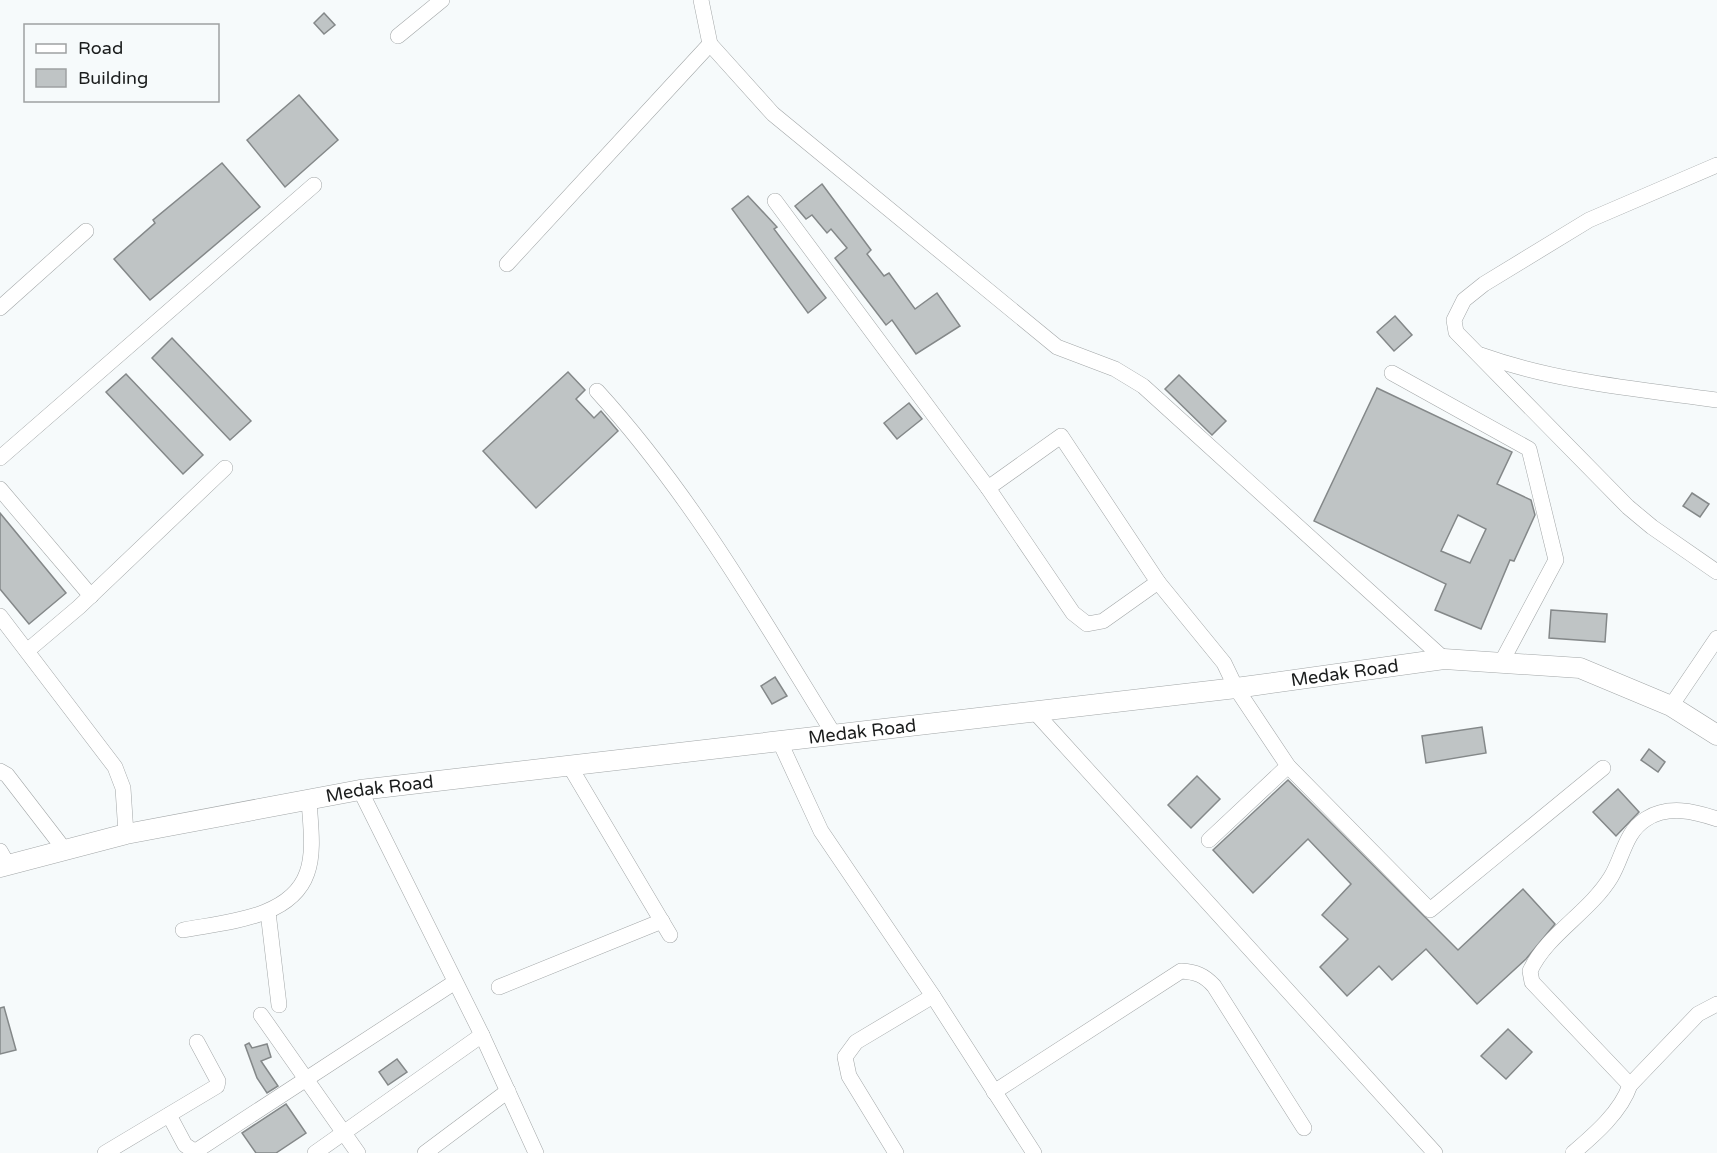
<svg xmlns="http://www.w3.org/2000/svg" width="1717" height="1153" viewBox="0 0 1717 1153" font-family="'Varela Round',sans-serif">
<rect width="100%" height="100%" fill="#f6fafb"/>
<g fill="#bfc4c5" stroke="#848889" stroke-width="1.5" fill-rule="evenodd">
<path d="M 324,13 L 335,25 L 324,34 L 314,23 Z"/>
<path d="M 299,95 L 338,140 L 285,187 L 247,140 Z"/>
<path d="M 222,163 L 260,207 L 150,300 L 114,259 L 155,223 L 153,220 Z"/>
<path d="M 822,184 L 871,250 L 867,254 L 884,276 L 889,273 L 915,309 L 937,293 L 960,326 L 916,354 L 892,320 L 886,325 L 835,258 L 847,248 L 831,229 L 827,233 L 812,215 L 806,219 L 795,206 Z"/>
<path d="M 748,196 L 777,227 L 774,229 L 826,298 L 808,313 L 732,209 Z"/>
<path d="M 1395,316 L 1412,335 L 1394,351 L 1377,332 Z"/>
<path d="M 172,338 L 251,421 L 230,440 L 152,358 Z"/>
<path d="M 568,372 L 585,390 L 576,399 L 594,418 L 601,411 L 618,431 L 536,508 L 483,451 Z"/>
<path d="M 126,374 L 203,455 L 183,474 L 106,392 Z"/>
<path d="M 1179,375 L 1226,421 L 1212,435 L 1165,389 Z"/>
<path d="M 1377,388 L 1512,452 L 1497,484 L 1531,500 L 1535,515 L 1514,561 L 1510,560 L 1481,629 L 1435,610 L 1446,584 L 1314,521 ZM 1458,515 L 1486,529 L 1470,563 L 1441,551 Z"/>
<path d="M 909,403 L 922,419 L 897,439 L 884,423 Z"/>
<path d="M 1692,493 L 1709,504 L 1700,517 L 1683,506 Z"/>
<path d="M 0,513 L 66,593 L 29,624 L 0,589 Z"/>
<path d="M 1551,610 L 1607,614 L 1605,642 L 1549,638 Z"/>
<path d="M 775,677 L 787,696 L 772,704 L 761,686 Z"/>
<path d="M 1482,727 L 1486,753 L 1426,763 L 1422,736 Z"/>
<path d="M 1649,749 L 1665,762 L 1658,772 L 1641,760 Z"/>
<path d="M 1197,776 L 1220,799 L 1191,828 L 1168,805 Z"/>
<path d="M 1288,780 L 1458,950 L 1523,889 L 1555,924 L 1526,959 L 1477,1004 L 1426,949 L 1392,980 L 1379,966 L 1347,996 L 1320,967 L 1348,939 L 1322,915 L 1351,884 L 1308,839 L 1253,893 L 1213,850 Z"/>
<path d="M 1618,789 L 1639,812 L 1616,836 L 1593,812 Z"/>
<path d="M 4,1007 L 16,1050 L 0,1054 L 0,1008 Z"/>
<path d="M 1508,1029 L 1532,1052 L 1506,1079 L 1481,1056 Z"/>
<path d="M 249,1043 L 252,1048 L 267,1044 L 271,1057 L 261,1061 L 278,1086 L 267,1093 L 257,1078 L 245,1045 Z"/>
<path d="M 397,1059 L 407,1072 L 388,1085 L 379,1072 Z"/>
<path d="M 286,1104 L 306,1133 L 276,1153 L 256,1153 L 242,1133 Z"/>
</g>
<g fill="none" stroke-linecap="round" stroke-linejoin="round">
<g stroke="#a2a6a7" stroke-width="16">
<g id="minor">
<path d="M 701,0 L 710,44 L 773,114 L 1057,347 L 1115,369 L 1143,386 L 1444,659"/>
<path d="M 398,36 L 442,0"/>
<path d="M 1717,165 L 1589,220 L 1484,284 L 1464,300 L 1454,320 L 1456,332 L 1628,507 L 1652,527 L 1717,572"/>
<path d="M 775,201 L 988,488 L 1073,613 L 1087,624 L 1103,621 L 1158,582 L 1224,663 L 1236,688 L 1288,766 L 1209,840"/>
<path d="M 507,264 L 710,44"/>
<path d="M 0,308 L 86,231"/>
<path d="M 1481,355 C 1557,382 1637,389 1717,400"/>
<path d="M 1392,373 L 1529,449 L 1556,560 L 1501,663"/>
<path d="M 597,391 C 691,494 761,616 833,733"/>
<path d="M 0,458 L 314,185"/>
<path d="M 988,488 L 1061,436 L 1158,582"/>
<path d="M 0,489 L 91,596"/>
<path d="M 0,616 L 115,767 L 123,788 L 126,834"/>
<path d="M 27,651 L 79,607 L 225,468"/>
<path d="M 1671,706 L 1717,638"/>
<path d="M 1033,710 L 1435,1153"/>
<path d="M 779,740 L 821,831 L 933,996 L 1034,1153"/>
<path d="M 569,765 L 670,935"/>
<path d="M 1288,766 L 1430,910 L 1603,768"/>
<path d="M 0,771 L 7,775 L 64,849"/>
<path d="M 360,790 L 482,1035 L 536,1153"/>
<path d="M 0,851 L 8,865"/>
<path d="M 268,912 L 279,1005"/>
<path d="M 183,930 C 224,922 291,919 307,873 C 315,851 310,822 309,799"/>
<path d="M 499,987 L 662,921"/>
<path d="M 261,1015 L 358,1153"/>
<path d="M 1630,1085 L 1698,1014 L 1717,1004"/>
<path d="M 994,1092 L 1181,971 C 1196,972 1204,975 1214,986 L 1304,1128"/>
<path d="M 169,1115 L 185,1145 L 194,1151 L 199,1149 L 455,982"/>
<path d="M 105,1153 L 217,1086 L 218,1081 L 197,1042"/>
<path d="M 315,1153 L 482,1035"/>
<path d="M 425,1153 L 508,1091"/>
<path d="M 896,1153 L 849,1076 L 845,1057 L 856,1042 L 933,996"/>
<path d="M 1573,1153 C 1594,1135 1621,1112 1630,1085 L 1532,982 L 1530,971 C 1547,934 1589,913 1611,877 C 1623,857 1625,832 1646,819 C 1668,805 1694,811 1717,819"/>
</g>
</g>
<g stroke="#a2a6a7" stroke-width="21">
<g id="major">
<path id="s1" d="M 0,867 L 126,834 L 360,790 L 1236,688 L 1444,659 L 1580,668 L 1671,706 L 1717,735"/>
</g>
</g>
<use href="#minor" stroke="#fff" stroke-width="15"/>
<use href="#major" stroke="#fff" stroke-width="20"/>
</g>
<g text-anchor="middle" stroke-width="4.5" stroke-linejoin="round" paint-order="stroke">
<g font-size="18" fill="#1a1c1c" stroke="#f6fafb">
<text dy="6" stroke="none"><textPath href="#s1" startOffset="1360">Medak Road</textPath></text>
<text dy="6" stroke="none"><textPath href="#s1" startOffset="874">Medak Road</textPath></text>
<text dy="6" stroke="none"><textPath href="#s1" startOffset="388">Medak Road</textPath></text>
</g>
</g>
<rect x="24" y="24" width="195" height="78" fill="#f6fafb" stroke="#9ea1a2" stroke-width="1.5"/>
<rect x="36" y="44" width="30" height="9" fill="#ffffff" stroke="#9ea1a2" stroke-width="1.5"/>
<text x="78" y="54" font-size="18" fill="#1a1c1c">Road</text>
<rect x="36" y="69" width="30" height="18" fill="#bfc4c5" stroke="#9ea1a2" stroke-width="1.5"/>
<text x="78" y="84" font-size="18" fill="#1a1c1c">Building</text>
</svg>
